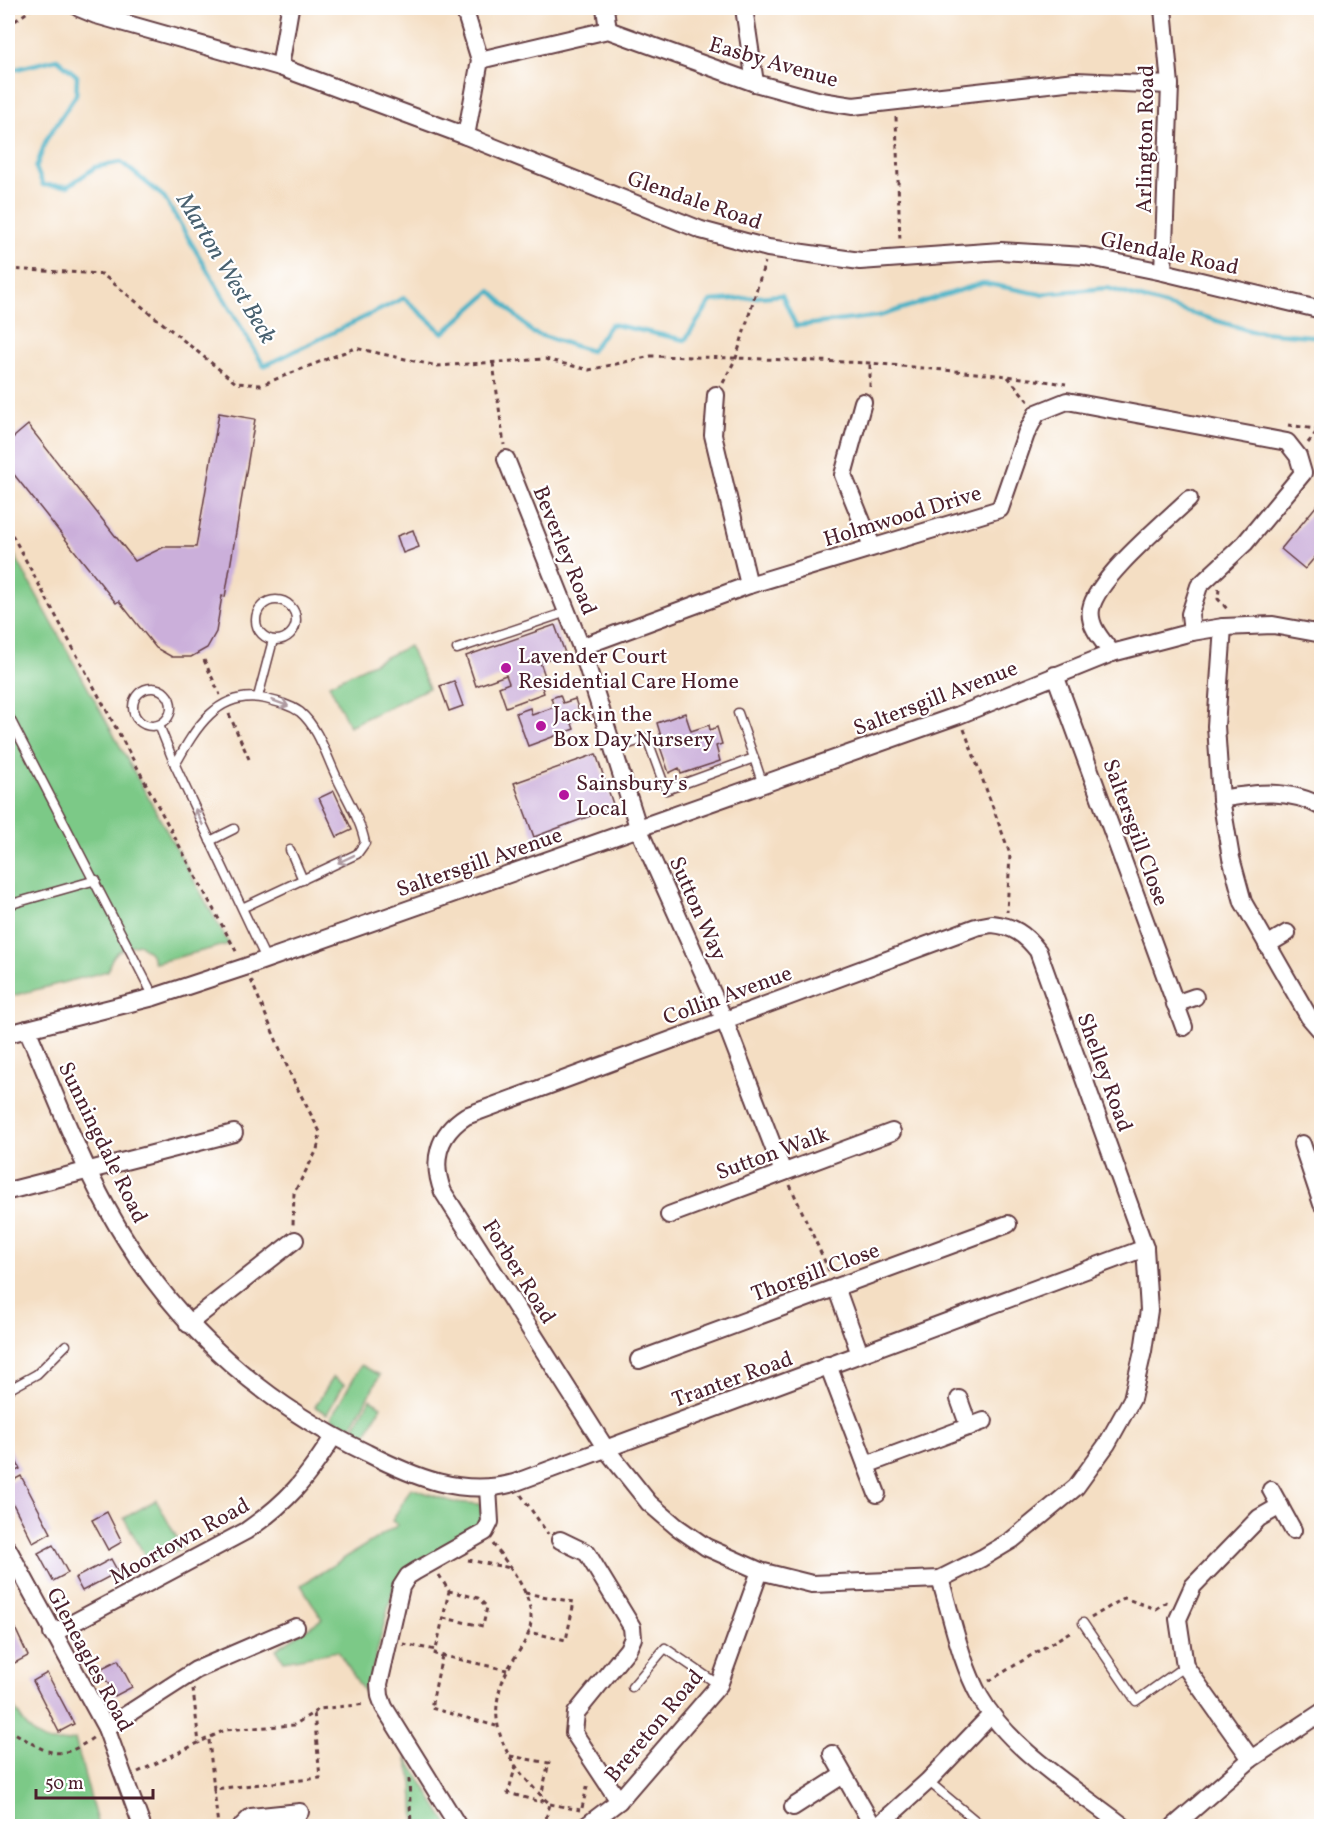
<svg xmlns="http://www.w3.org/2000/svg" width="1329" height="1834" viewBox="0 0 1329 1834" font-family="Vollkorn,serif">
<rect width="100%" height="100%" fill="#fff"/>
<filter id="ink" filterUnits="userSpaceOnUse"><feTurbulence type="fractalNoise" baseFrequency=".0167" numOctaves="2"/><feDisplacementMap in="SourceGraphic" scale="12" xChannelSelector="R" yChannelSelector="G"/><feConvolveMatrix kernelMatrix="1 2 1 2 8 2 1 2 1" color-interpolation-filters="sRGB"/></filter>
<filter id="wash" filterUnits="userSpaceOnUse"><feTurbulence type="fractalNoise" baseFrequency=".008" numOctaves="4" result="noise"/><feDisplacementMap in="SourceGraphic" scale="24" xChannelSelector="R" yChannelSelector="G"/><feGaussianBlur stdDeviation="1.35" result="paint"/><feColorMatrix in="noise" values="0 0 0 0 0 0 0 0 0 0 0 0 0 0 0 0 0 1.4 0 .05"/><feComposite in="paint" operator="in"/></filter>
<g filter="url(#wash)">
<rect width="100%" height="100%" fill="#f4dec3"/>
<g fill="#7cc987" stroke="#637459" stroke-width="1.5">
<path d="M 8,543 L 229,944 L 155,963 L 150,953 L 139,944 C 121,948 111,952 108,971 L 8,997 Z"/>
<path d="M 409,646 L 429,688 L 349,726 L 329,684 Z"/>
<path d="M 361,1365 L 380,1375 L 350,1429 L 331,1418 Z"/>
<path d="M 333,1377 L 344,1384 L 327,1414 L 315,1407 Z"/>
<path d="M 370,1399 L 381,1406 L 365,1436 L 353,1430 Z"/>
<path d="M 411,1488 L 453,1502 L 480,1504 L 483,1523 L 394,1585 L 366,1695 L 338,1651 L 284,1661 L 276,1649 L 322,1619 L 301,1585 L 398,1525 L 392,1521 Z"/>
<path d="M 156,1500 L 182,1547 L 150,1565 L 124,1518 Z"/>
<path d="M 8,1698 C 27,1726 36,1752 75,1739 L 98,1826 L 8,1826 Z"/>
<path d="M 406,1757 L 449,1826 L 415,1826 L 413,1783 Z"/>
</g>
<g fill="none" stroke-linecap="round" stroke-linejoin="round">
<path stroke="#47b1c5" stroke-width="4.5" d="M 8,71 L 57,59 L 77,76 L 76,95 L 46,140 L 36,168 L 43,185 L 68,186 L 96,167 L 121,162 L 164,197 L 264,366 L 404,298 L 443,333 L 491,291 L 533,333 L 591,351 L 611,324 L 685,340 L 711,301 L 782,295 L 796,326 L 879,316 L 983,283 L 1040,294 L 1107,288 L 1251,331 L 1322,337"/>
</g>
<g id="blocks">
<g fill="#cbafda">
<path d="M 219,413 L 255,419 L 225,597 L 222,596 L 216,632 L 207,648 L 191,657 L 172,657 L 156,648 L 119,601 L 116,603 L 8,467 L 8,442 L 28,425 L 135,561 L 164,547 L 196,547 Z"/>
<path d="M 1317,505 L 1322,509 L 1322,549 L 1305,569 L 1281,549 Z"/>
<path d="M 413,530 L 419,547 L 403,553 L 397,536 Z"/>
<path d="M 555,625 L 565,653 L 540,662 L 545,676 L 539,678 L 544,693 L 506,707 L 499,687 L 509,683 L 506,675 L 476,686 L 466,656 Z"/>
<path d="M 454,681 L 463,706 L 449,711 L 440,686 Z"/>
<path d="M 560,695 L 563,703 L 575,699 L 581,717 L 571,721 L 574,729 L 528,746 L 516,713 L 530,708 L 532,715 L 554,707 L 551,698 Z"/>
<path d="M 685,713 L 691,731 L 709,725 L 710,730 L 717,727 L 722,744 L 716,746 L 720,761 L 681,774 L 679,768 L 669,773 L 659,744 L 663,743 L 657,723 Z"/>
<path d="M 596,754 L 614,807 L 534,837 L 514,783 Z"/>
<path d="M 334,791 L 352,830 L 337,837 L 319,798 Z"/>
<path d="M 8,1444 L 20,1469 L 8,1475 Z"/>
<path d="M 21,1476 L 51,1533 L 33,1543 L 8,1494 L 8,1483 Z"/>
<path d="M 107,1512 L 122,1542 L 108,1550 L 92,1520 Z"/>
<path d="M 53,1545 L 68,1573 L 53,1581 L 38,1553 Z"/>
<path d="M 111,1559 L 118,1572 L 82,1591 L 75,1578 Z"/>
<path d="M 8,1598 L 13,1609 L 8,1611 Z"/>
<path d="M 8,1613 L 28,1656 L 9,1666 L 8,1662 Z"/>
<path d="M 118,1660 L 132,1687 L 115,1696 L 100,1669 Z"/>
<path d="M 47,1673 L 74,1724 L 59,1732 L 33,1681 Z"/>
</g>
</g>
</g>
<g filter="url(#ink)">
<use href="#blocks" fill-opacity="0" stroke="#643c42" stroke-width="1.5"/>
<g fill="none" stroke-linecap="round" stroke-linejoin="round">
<g stroke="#643c42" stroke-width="11">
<g id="lane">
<circle cx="276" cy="620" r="20"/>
<path d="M 457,649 L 567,612"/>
<circle cx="152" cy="707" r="19"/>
<path d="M 258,697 L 273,640"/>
<path d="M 738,713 L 754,758"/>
<path d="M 8,715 L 154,997"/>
<path d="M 159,725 L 175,765"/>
<path d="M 613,749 L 647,738 L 666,790 L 754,758 L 763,785"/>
<path d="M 210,841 L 234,829"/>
<path d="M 290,850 L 303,880"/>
<path d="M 8,905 L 96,880"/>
<path d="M 242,908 L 357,854 L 365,843 C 361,821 347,799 338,780 C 327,758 319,728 300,712 C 290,705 278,702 266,699 C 218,688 195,729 175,765 C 205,830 235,894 266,959"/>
<path d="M 8,1390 L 37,1374 L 66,1345"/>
<path d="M 1083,1623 L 1136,1701 L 1185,1666"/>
<path d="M 632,1687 L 665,1648 L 719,1685"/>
<path d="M 928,1781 L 982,1826"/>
</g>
</g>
<g stroke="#643c42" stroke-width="20">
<g id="street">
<path d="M 79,8 L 96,15 L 280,67 L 466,136 L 701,230 L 768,248 L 860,261 L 1001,251 L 1085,256 L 1163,272 L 1322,310"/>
<path d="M 464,8 L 480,60 L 466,136"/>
<path d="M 605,8 L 608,30"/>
<path d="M 744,8 L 755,83"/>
<path d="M 480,60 L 608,30 L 755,83 L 821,101 L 853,106 L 1075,81 L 1170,85"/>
<path d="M 280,67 L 290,8"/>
<path d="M 1163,272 L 1170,85 L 1163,8"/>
<path d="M 716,395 L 713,435 L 749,585"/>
<path d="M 863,402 L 843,475 L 872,546"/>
<path d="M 506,459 L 581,647 L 639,830 L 724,1019 L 783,1172"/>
<path d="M 1223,627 L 1216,726 L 1221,799 L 1231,858 L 1243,902 L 1309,1017 L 1322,1032"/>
<path d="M 581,647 L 749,585 L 1000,509 L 1026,434 L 1037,413 L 1067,401 L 1287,442 L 1298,456 L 1303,473 L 1245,543 L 1199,586 L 1190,614 L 1192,632"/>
<path d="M 1112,653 C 1103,641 1088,626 1091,609 C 1096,579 1165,522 1189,499"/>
<path d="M 1055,675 L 1184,1027"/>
<path d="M 1221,799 C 1256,793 1289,788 1322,807"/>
<path d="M 992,924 C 1013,926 1025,934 1038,951 L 1145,1248 L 1149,1310 L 1143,1351 L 1132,1399 L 1107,1444 L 1076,1487 L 1012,1540 L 982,1558 L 940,1579 L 812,1584 L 760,1571 L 706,1547 L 677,1527 L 649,1503 L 606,1449 L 443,1192 C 431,1161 438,1134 466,1116 L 976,927 Z"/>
<path d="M 1267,945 L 1287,933"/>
<path d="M 1175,1004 L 1195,997"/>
<path d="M 27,1029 C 53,1089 76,1151 107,1208 C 167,1317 255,1399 367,1453 C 414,1477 461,1497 514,1483 L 1145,1248"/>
<path d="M 8,1034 L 154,997 L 245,967 L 959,715 L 1112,653 L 1192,632 L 1223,627 L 1273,625 L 1322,634"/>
<path d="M 1302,1144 L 1322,1204"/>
<path d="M 8,1191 L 234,1133"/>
<path d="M 669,1215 L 892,1132"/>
<path d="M 836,1287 L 860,1354"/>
<path d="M 188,1324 L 295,1240"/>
<path d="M 639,1360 L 1008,1224"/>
<path d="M 828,1365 L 877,1494"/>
<path d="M 959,1399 L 969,1427"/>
<path d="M 866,1465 L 984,1421"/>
<path d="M 1271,1490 L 1293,1530"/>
<path d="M 560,1540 L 587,1553 L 632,1627 L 633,1638 L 628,1649 L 576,1713 L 574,1733 L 619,1801"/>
<path d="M 8,1549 L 106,1728 L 142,1826"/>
<path d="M 940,1579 C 952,1617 960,1661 980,1697 C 1010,1750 1076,1789 1123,1826"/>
<path d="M 52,1634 L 246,1531 C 288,1502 306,1480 333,1437"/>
<path d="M 106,1728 L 196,1670 L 296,1627"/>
<path d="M 832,1754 L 873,1826"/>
<path d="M 1251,1759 L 1185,1666 L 1178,1619 L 1193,1586 L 1259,1518 L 1280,1506"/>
<path d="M 793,1807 L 843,1775"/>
<path d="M 242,1826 L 251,1817 L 300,1812"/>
<path d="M 458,1826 L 384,1707 L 380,1696 L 379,1684 L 401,1587 L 408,1576 L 416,1571 L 485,1532 L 490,1522 L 488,1488"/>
<path d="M 586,1826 L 619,1801 L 719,1685 L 760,1571"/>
<path d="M 878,1826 L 928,1781 L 991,1715"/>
<path d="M 1174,1826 L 1251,1759 L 1322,1712"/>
</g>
</g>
<g stroke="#643c42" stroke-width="3" stroke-dasharray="4.5 4.5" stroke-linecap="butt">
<path d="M 8,26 L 33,8"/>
<path d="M 896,117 L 900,243"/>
<path d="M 8,269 L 102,274 L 236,383 L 261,385 L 355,348 L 437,366 L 545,359 L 589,370 L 651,356 L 736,358 L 870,363 L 1007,376 L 1066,384"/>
<path d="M 493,363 L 504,445"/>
<path d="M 1008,377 L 1029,402"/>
<path d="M 723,383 L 736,358 L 765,262"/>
<path d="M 870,387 L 870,364"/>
<path d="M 1288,425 L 1322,430"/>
<path d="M 1308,443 L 1318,430"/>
<path d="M 8,527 L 237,953"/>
<path d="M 1219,589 L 1218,599 L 1229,611"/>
<path d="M 204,660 L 220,695"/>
<path d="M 229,714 L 249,759"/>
<path d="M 964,729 L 1010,854 L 1007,912"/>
<path d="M 251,980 L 292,1078 L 320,1132 L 317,1150 L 294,1193 L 293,1225"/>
<path d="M 790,1185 L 831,1275"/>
<path d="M 521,1495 L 548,1534"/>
<path d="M 493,1544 C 509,1566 532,1592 531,1621 C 530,1641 515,1654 507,1671 C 480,1725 510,1767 550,1804 L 544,1826"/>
<path d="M 468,1560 L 511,1568"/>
<path d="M 439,1575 L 449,1591 L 435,1654 L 507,1670"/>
<path d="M 525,1593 L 574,1602 L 566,1640 L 528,1632"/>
<path d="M 443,1618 L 483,1626 L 487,1607 L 478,1598 L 449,1591"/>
<path d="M 1091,1618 L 1124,1598 L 1156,1609 L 1168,1601"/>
<path d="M 403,1644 L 436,1650"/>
<path d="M 442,1656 L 431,1708 L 496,1726"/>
<path d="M 989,1681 L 1073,1630"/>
<path d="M 193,1689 L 199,1744"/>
<path d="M 8,1729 C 45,1750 55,1766 94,1737"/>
<path d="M 209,1740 L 214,1789 L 320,1778 L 314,1712"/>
<path d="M 510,1756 L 549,1763 L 541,1796"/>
<path d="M 516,1765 L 508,1793 L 541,1802 L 544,1799"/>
<path d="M 138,1772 L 225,1730 L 294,1725 L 319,1709 L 366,1704"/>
<path d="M 409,1779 L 411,1826"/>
<path d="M 214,1789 L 218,1826"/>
<path d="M 550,1804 L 580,1810"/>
<path d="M 582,1808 L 588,1783"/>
</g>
<use href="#lane" stroke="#fff" stroke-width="8"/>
<use href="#street" stroke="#fff" stroke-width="16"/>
</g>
<defs><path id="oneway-shaft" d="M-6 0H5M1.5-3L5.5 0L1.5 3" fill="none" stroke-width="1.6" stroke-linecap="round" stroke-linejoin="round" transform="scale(1.5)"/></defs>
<g stroke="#ae9aa0">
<use href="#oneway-shaft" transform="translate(280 703) rotate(20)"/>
<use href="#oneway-shaft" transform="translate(199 817) rotate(-115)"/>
<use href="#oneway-shaft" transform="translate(346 859) rotate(154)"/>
</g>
</g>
<g fill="#b5179e" stroke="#fff" stroke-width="2">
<circle cx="506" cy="668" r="6"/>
<circle cx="541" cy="726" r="6"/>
<circle cx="564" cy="795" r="6"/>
</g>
<g text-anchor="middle" stroke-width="4.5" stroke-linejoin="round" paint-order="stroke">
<g font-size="22" fill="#4a1f2b" stroke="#fff">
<text transform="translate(774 61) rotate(16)" y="8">Easby Avenue</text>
<text transform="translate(1144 139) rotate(-89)" y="8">Arlington Road</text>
<text transform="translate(695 199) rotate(19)" y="8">Glendale Road</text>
<text transform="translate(1170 252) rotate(12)" y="8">Glendale Road</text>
<text transform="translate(902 515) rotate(-17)" y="8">Holmwood Drive</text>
<text transform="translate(566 550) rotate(68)" y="8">Beverley Road</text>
<text transform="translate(935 697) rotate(-21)" y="8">Saltersgill Avenue</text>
<text transform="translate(1137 832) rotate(70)" y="8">Saltersgill Close</text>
<text transform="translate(479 861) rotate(-19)" y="8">Saltersgill Avenue</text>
<text transform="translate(699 908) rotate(66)" y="8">Sutton Way</text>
<text transform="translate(727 994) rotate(-20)" y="8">Collin Avenue</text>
<text transform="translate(1106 1072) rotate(70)" y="8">Shelley Road</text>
<text transform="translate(104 1142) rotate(64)" y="8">Sunningdale Road</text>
<text transform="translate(772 1152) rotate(-20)" y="8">Sutton Walk</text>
<text transform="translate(520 1271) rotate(58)" y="8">Forber Road</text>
<text transform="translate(815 1271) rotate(-20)" y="8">Thorgill Close</text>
<text transform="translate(732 1378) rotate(-20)" y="8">Tranter Road</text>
<text transform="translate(179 1540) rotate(-29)" y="8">Moortown Road</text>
<text transform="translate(91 1659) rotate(62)" y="8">Gleneagles Road</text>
<text transform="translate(653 1725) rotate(-50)" y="8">Brereton Road</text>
</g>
<g font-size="22" fill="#4a1f2b" stroke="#fff" text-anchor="start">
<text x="518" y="663">Lavender Court<tspan x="518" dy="25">Residential Care Home</tspan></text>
<text x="553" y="721">Jack in the<tspan x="553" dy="25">Box Day Nursery</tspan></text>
<text x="576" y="790">Sainsbury's<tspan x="576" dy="25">Local</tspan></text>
</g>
<g font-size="24" font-style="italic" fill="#496170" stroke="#fff">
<text transform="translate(227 268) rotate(59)" y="8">Marton West Beck</text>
</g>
</g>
<rect width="1329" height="1834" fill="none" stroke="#fff" stroke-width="30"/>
<path d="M36 1789v9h117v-9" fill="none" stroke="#4a1f2b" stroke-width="3"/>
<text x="45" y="1789" font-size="18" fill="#4a1f2b" stroke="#ffffff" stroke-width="4.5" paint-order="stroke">50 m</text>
</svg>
